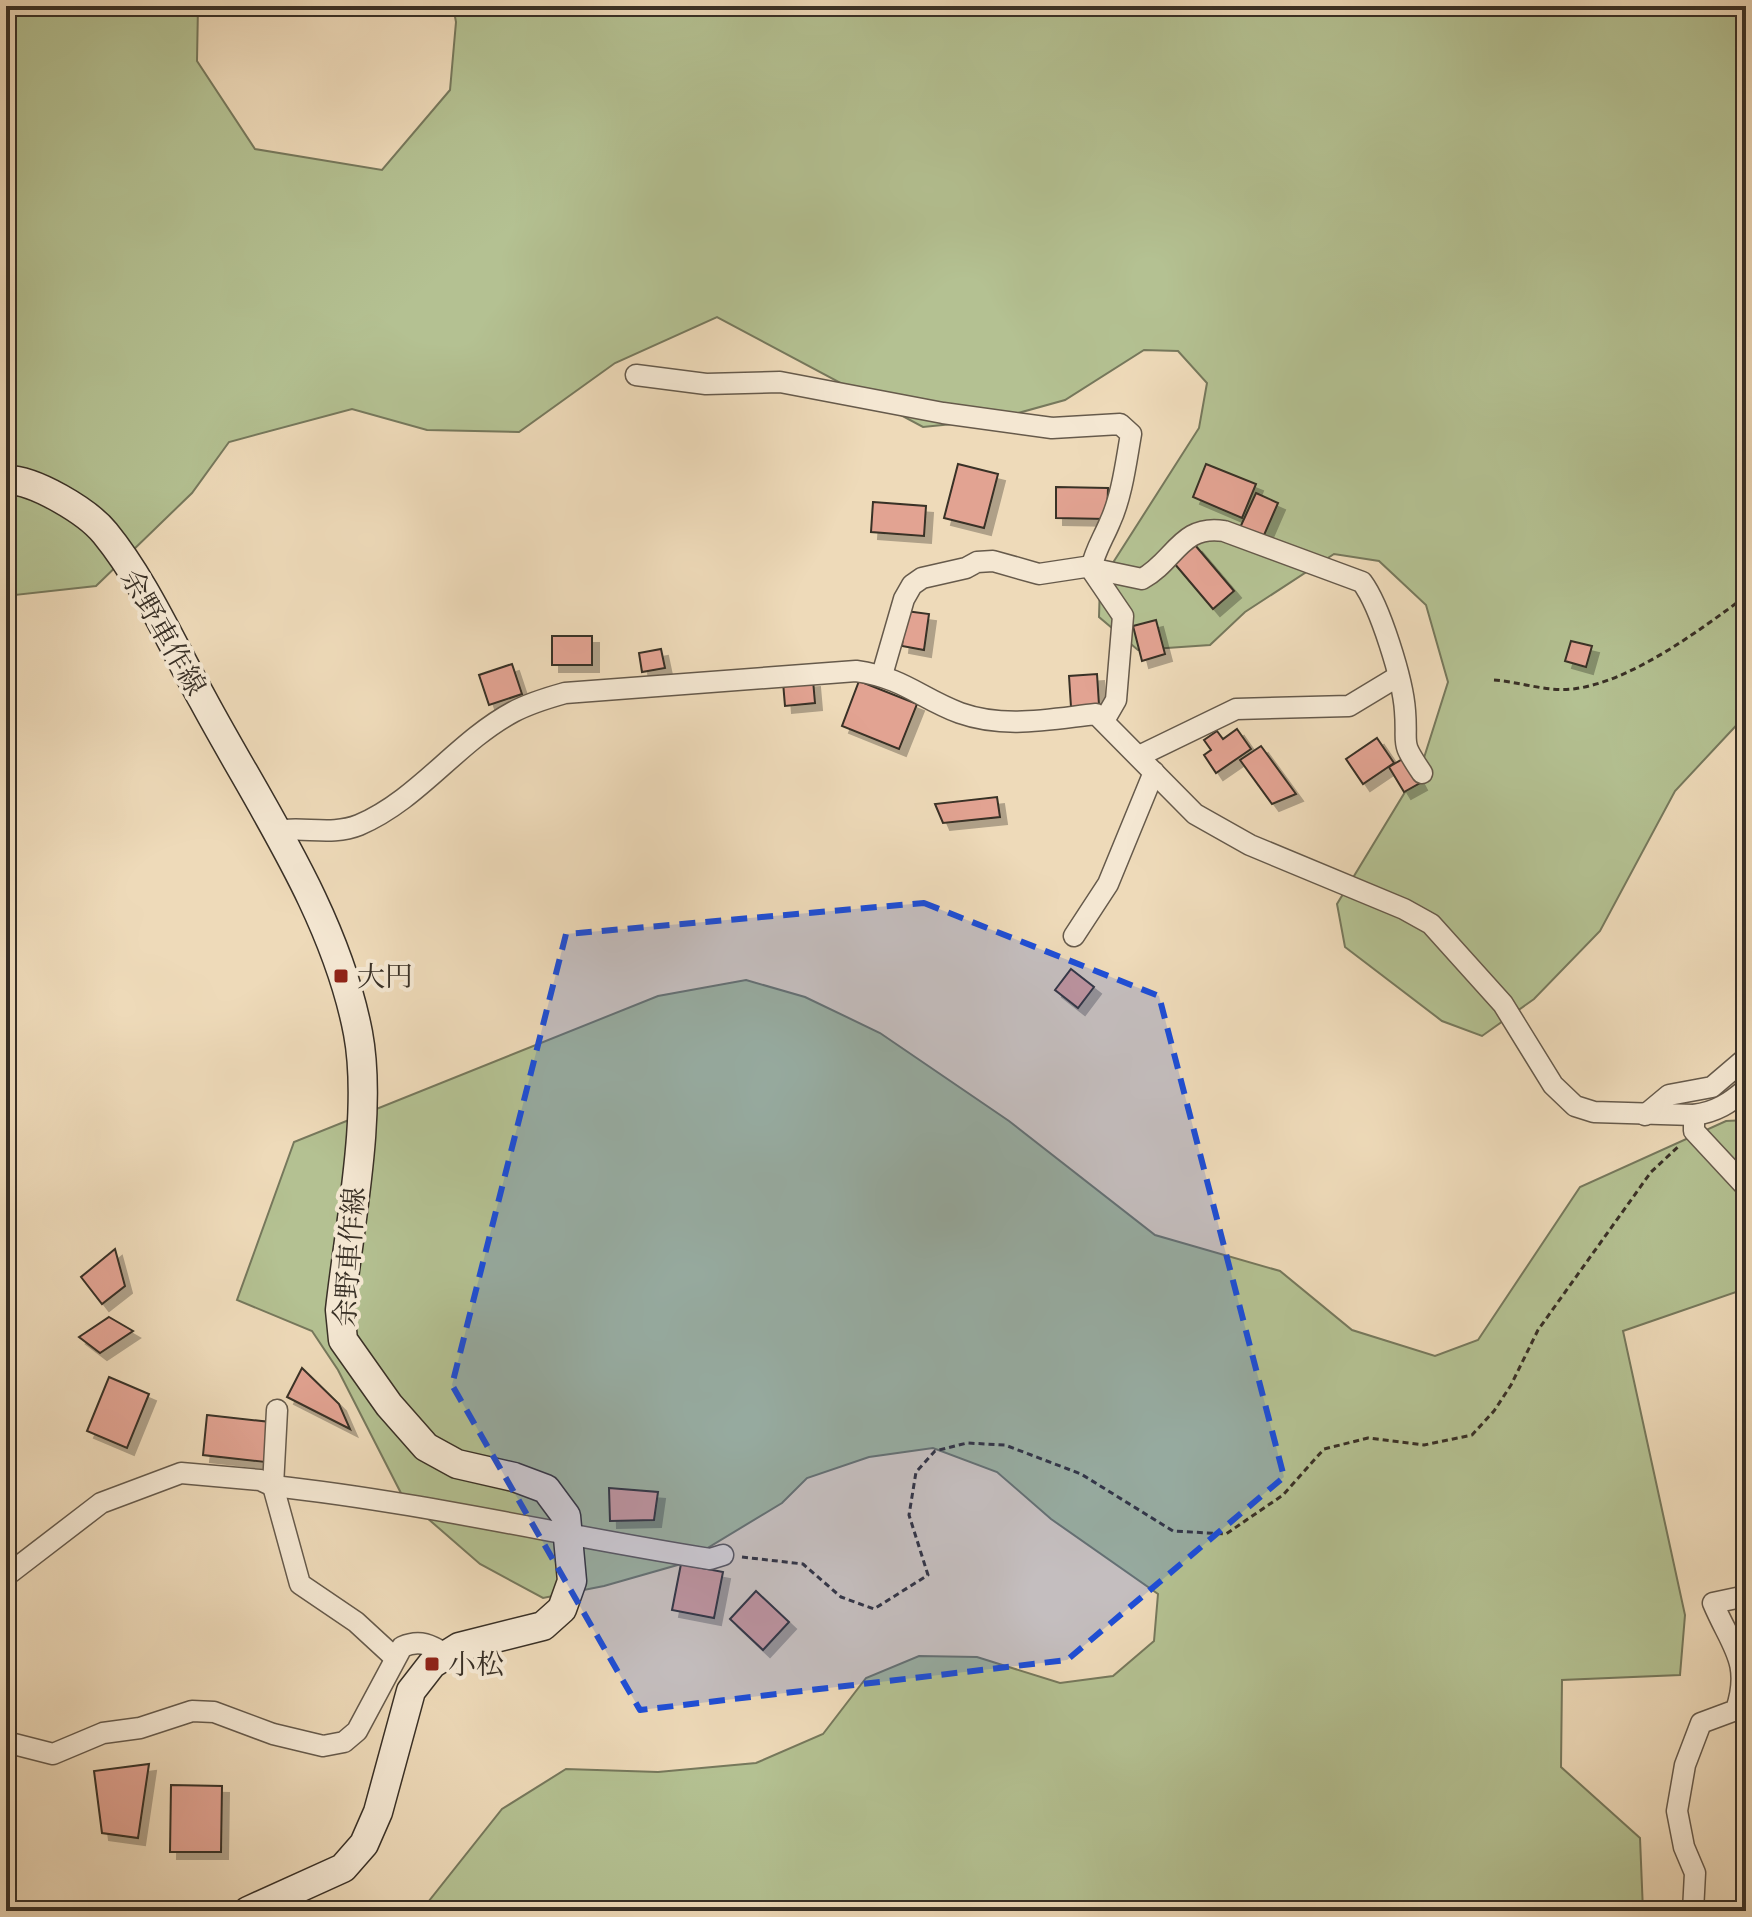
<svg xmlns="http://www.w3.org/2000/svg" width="1752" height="1917" viewBox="0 0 1752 1917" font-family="'IM FELL DW Pica','Noto Serif JP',serif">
<defs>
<filter id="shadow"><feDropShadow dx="7" dy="7" stdDeviation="0" flood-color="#0004"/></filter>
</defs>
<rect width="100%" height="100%" fill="#eedab9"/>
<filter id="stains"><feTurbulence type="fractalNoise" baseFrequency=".0025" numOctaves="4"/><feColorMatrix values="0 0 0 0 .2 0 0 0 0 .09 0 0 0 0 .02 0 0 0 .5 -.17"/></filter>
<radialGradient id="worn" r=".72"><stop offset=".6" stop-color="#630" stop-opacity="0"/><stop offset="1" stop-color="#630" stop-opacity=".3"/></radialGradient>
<g fill="#b4c192" stroke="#76785c" stroke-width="2">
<path d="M 6,6 L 198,6 L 197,61 L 255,149 L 382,170 L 450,90 L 456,22 L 453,6 L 1746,6 L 1746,715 L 1675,791 L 1600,931 L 1534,999 L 1482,1036 L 1442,1021 L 1345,947 L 1337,904 L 1422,764 L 1448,682 L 1426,605 L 1379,561 L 1334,554 L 1245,612 L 1210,645 L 1138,650 L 1099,617 L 1100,583 L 1199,428 L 1207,383 L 1178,351 L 1144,350 L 1065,400 L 993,420 L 923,427 L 717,317 L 615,363 L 519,432 L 427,430 L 352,409 L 229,442 L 192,493 L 96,586 L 6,596 Z"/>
<path d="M 746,980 L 805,997 L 880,1033 L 1009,1121 L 1155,1235 L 1280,1271 L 1352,1330 L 1435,1356 L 1478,1340 L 1580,1187 L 1726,1121 L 1746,1120 L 1746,1283 L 1742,1290 L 1623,1331 L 1685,1615 L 1680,1675 L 1562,1680 L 1561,1767 L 1640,1838 L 1643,1911 L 421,1911 L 502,1809 L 566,1769 L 658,1772 L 756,1763 L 823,1734 L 866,1678 L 919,1656 L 977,1657 L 1060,1683 L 1113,1676 L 1154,1641 L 1158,1594 L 1051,1519 L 997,1472 L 933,1448 L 869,1457 L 807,1478 L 782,1503 L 681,1564 L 604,1586 L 543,1598 L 480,1564 L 403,1497 L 338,1370 L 312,1331 L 237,1300 L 294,1142 L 658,996 Z"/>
</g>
<g fill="#e2a392" stroke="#393026" stroke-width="2" filter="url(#shadow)">
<path d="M 958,464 L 998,474 L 984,528 L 944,518 Z"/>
<path d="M 1206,464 L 1256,484 L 1242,518 L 1193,497 Z"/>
<path d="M 1056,487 L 1108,488 L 1107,519 L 1056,518 Z"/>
<path d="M 1256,493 L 1278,503 L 1261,542 L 1238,532 Z"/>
<path d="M 873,502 L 926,506 L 924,536 L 871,532 Z"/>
<path d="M 1195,545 L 1234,591 L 1213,609 L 1174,563 Z"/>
<path d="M 906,611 L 929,614 L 924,650 L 902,646 Z"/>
<path d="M 1156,620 L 1165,654 L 1142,661 L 1133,626 Z"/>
<rect x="552" y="636" width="40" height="29"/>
<path d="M 1571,641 L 1592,646 L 1586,667 L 1565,661 Z"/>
<path d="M 661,649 L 665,668 L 642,672 L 639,653 Z"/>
<path d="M 512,664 L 522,694 L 489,705 L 479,675 Z"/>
<path d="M 1097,674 L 1099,705 L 1071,707 L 1069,676 Z"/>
<path d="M 813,680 L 815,703 L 785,706 L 783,682 Z"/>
<path d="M 859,681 L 917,704 L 899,749 L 842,726 Z"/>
<path d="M 1237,729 L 1251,749 L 1216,773 L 1204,755 L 1211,750 L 1204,740 L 1217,731 L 1223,739 Z"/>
<path d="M 1377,738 L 1394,763 L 1363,784 L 1346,759 Z"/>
<path d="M 1261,746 L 1296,794 L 1272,804 L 1240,760 Z"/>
<path d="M 1406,757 L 1420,783 L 1404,792 L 1389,767 Z"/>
<path d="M 997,797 L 1000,817 L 943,823 L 935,804 Z"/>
<path d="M 1071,969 L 1094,987 L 1078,1008 L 1055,990 Z"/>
<path d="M 115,1249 L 125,1286 L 102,1304 L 81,1277 Z"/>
<path d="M 109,1317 L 133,1331 L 100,1353 L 79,1337 Z"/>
<path d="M 302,1368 L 339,1404 L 350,1429 L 287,1397 Z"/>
<path d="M 109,1377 L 149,1394 L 127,1448 L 87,1431 Z"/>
<path d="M 207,1415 L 270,1422 L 265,1462 L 203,1455 Z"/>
<path d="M 609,1488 L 658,1492 L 654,1520 L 610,1521 Z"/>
<path d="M 681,1564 L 723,1572 L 714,1618 L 672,1610 Z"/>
<path d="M 756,1591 L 789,1622 L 763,1650 L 730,1619 Z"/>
<path d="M 149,1764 L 138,1838 L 102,1833 L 94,1771 Z"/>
<path d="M 171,1785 L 222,1786 L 221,1852 L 170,1852 Z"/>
</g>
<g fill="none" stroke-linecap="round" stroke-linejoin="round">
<g stroke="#665a4b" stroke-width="23">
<g id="street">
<path d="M 636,375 L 706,384 L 780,382 L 943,413 L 1052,428 L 1120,424 L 1131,434 C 1126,462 1122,496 1110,522 C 1103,539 1095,550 1091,569 L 1123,616 L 1116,700 L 1105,719"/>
<path d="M 882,675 L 904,599 L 912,585 L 922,578 L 966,568 L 977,562 L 993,561 L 1039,574 L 1085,567 L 1142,579 C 1175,561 1181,524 1224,531 L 1362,582 C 1380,606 1403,680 1405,711 C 1408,748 1399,739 1422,773"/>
<path d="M 1139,756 L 1236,709 L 1349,706 L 1397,677"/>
<path d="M 274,831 C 303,826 332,836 359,825 C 418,800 457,742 513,712 C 530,703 547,698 565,693 L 856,671 C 904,678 920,698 960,713 C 1005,729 1051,719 1096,714 L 1195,814 L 1250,845 L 1404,909 L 1431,924 L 1503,1004 L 1553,1085 L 1575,1106 L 1594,1112 L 1694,1115 C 1716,1112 1730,1103 1746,1089"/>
<path d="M 1074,936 L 1108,884 L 1154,772"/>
<path d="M 1645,1115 L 1669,1095 L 1712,1087 L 1746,1058"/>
<path d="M 1694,1115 L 1694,1131 L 1746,1187"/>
<path d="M 277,1410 L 273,1486 L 300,1584 L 356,1622 L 394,1657"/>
<path d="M 6,1576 L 101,1503 L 181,1473 L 260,1480 L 273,1486 C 420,1502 564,1536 710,1559 L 723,1555"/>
<path d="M 6,1742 L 53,1754 L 103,1733 L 140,1728 L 192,1711 L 214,1712 L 273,1734 L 323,1746 L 344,1742 L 357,1731 L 402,1647 C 420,1639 431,1645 447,1655"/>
<path d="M 1693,1911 L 1695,1873 L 1684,1847 L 1677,1811 L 1685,1765 L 1701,1723 L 1736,1710 C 1752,1662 1731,1646 1713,1603 L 1746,1596"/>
</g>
</g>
<g stroke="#393026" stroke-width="31">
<path id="secondary" d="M 6,480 C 34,479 88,512 105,533 C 145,582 172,645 203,700 C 260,806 335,913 358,1033 C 373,1113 349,1227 340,1310 L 343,1340 L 389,1405 L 426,1447 L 457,1464 L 514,1477 L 546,1489 L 566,1516 L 572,1581 L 562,1609 L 543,1626 L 459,1647 L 432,1664 L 411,1691 L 378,1812 L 364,1844 L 343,1868 L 248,1911"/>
</g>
<g stroke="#393026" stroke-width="3" stroke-dasharray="6 4" stroke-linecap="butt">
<path d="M 1494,680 C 1520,682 1547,692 1573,689 C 1631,682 1700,630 1746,596"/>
<path d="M 742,1557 L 803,1564 L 841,1597 L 874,1609 L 928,1575 L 909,1515 L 916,1472 L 935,1451 L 967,1443 L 1005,1445 L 1081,1474 L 1173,1531 L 1226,1534 L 1283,1495 L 1324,1449 L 1368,1438 L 1424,1445 L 1472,1435 L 1494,1411 L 1511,1385 L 1538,1330 L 1651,1172 L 1680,1145"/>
</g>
<use href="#street" stroke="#f4e7d2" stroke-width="20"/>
<use href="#secondary" stroke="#f4e7d2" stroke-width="28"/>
</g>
<path fill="#1d4ed8" fill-opacity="0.2" stroke="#1d4ed8" stroke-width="6" stroke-dasharray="16 10" stroke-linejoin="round" d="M 924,903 L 1159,996 L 1284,1477 L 1067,1660 L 640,1710 L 452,1385 L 566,934 Z"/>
<g fill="#8f2418" stroke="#f4e7d2" stroke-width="3">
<rect x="333" y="968" width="16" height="16" rx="4"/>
<rect x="424" y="1656" width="16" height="16" rx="4"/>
</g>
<g text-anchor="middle" stroke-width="8" stroke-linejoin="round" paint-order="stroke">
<g font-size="28" fill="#393026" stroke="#f4e7d2">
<text transform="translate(164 632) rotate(60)" y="10">余野車作線</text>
<text transform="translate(349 1257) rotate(-86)" y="10">余野車作線</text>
</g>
<g font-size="28" fill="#393026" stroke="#f4e7d2" text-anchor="start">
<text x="357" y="986">大円</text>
<text x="448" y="1674">小松</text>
</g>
</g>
<rect width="1752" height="1917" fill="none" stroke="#eedab9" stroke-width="32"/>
<rect x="8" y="8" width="1736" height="1901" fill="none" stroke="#393026" stroke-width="4"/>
<rect x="16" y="16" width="1720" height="1885" fill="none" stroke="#393026" stroke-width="2"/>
<rect width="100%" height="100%" filter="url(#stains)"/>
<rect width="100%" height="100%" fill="url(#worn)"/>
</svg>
